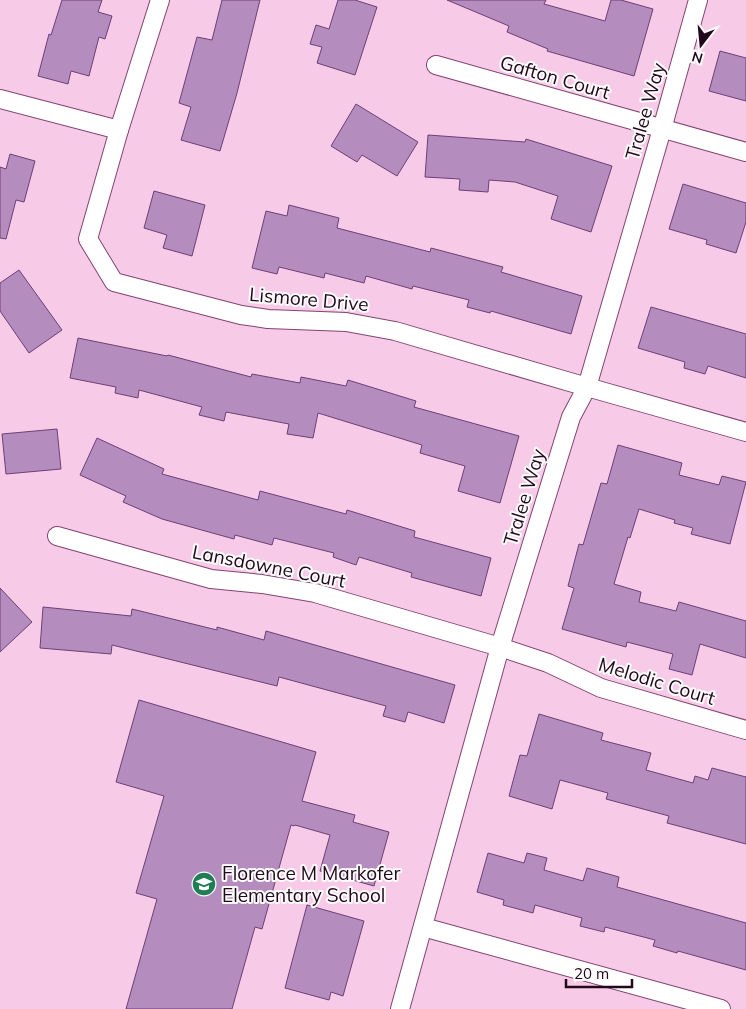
<svg xmlns="http://www.w3.org/2000/svg" width="746" height="1009" viewBox="0 0 746 1009" font-family="Mulish,sans-serif">
<rect width="100%" height="100%" fill="#f7cbe7"/>
<g fill="#b48cbd" stroke="#6d3f78">
<path d="M 62,0 L 102,0 L 98,12 L 112,16 L 105,39 L 99,37 L 89,76 L 71,71 L 68,84 L 38,76 L 49,34 L 51,35 Z"/>
<path d="M 222,0 L 260,0 L 237,93 L 220,151 L 181,140 L 191,107 L 179,103 L 197,37 L 212,40 Z"/>
<path d="M 338,0 L 355,0 L 377,7 L 355,75 L 317,63 L 322,47 L 310,44 L 316,25 L 329,29 Z"/>
<path d="M 447,0 L 546,0 L 544,4 L 605,21 L 611,0 L 621,0 L 653,9 L 634,76 L 547,51 L 548,49 L 507,32 L 509,26 Z"/>
<path d="M 720,51 L 746,58 L 746,101 L 709,91 Z"/>
<path d="M 356,104 L 418,142 L 397,176 L 362,155 L 357,162 L 331,146 Z"/>
<path d="M 428,135 L 525,142 L 526,139 L 612,166 L 591,232 L 551,219 L 558,196 L 515,182 L 489,180 L 488,192 L 459,190 L 460,179 L 425,177 Z"/>
<path d="M 10,154 L 35,161 L 24,202 L 16,200 L 6,239 L 0,238 L 0,167 L 6,169 Z"/>
<path d="M 683,184 L 746,203 L 746,222 L 736,253 L 706,244 L 707,240 L 669,229 Z"/>
<path d="M 154,191 L 205,205 L 192,256 L 163,248 L 167,235 L 144,228 Z"/>
<path d="M 289,205 L 339,218 L 337,228 L 430,252 L 431,248 L 503,267 L 501,272 L 582,296 L 571,334 L 491,311 L 490,313 L 467,307 L 469,300 L 413,286 L 412,289 L 366,276 L 364,283 L 325,273 L 324,278 L 279,267 L 277,274 L 252,268 L 266,211 L 287,216 Z"/>
<path d="M 19,270 L 62,330 L 29,353 L 0,311 L 0,283 Z"/>
<path d="M 651,307 L 746,334 L 746,378 L 708,366 L 705,374 L 684,368 L 685,362 L 638,348 Z"/>
<path d="M 78,338 L 167,356 L 168,355 L 251,377 L 252,374 L 300,383 L 301,377 L 346,386 L 348,380 L 416,401 L 414,407 L 519,436 L 500,503 L 458,491 L 465,466 L 420,453 L 422,445 L 318,413 L 313,438 L 287,434 L 289,424 L 226,412 L 224,421 L 199,415 L 202,407 L 139,390 L 138,398 L 115,393 L 116,387 L 70,378 Z"/>
<path d="M 57,429 L 61,469 L 6,474 L 2,434 Z"/>
<path d="M 97,438 L 164,469 L 162,474 L 258,500 L 260,491 L 346,514 L 347,510 L 415,531 L 414,537 L 491,558 L 481,596 L 411,577 L 412,573 L 359,557 L 356,565 L 333,557 L 334,553 L 274,538 L 272,545 L 235,535 L 234,539 L 162,519 L 123,502 L 126,496 L 80,475 Z"/>
<path d="M 618,445 L 682,463 L 679,475 L 719,485 L 722,476 L 746,482 L 730,544 L 691,534 L 693,528 L 674,523 L 675,520 L 639,509 L 630,538 L 628,537 L 614,584 L 641,592 L 639,602 L 676,611 L 679,602 L 746,621 L 746,658 L 700,644 L 692,675 L 669,669 L 673,654 L 627,642 L 626,647 L 562,629 L 574,588 L 568,586 L 579,544 L 583,545 L 601,483 L 607,484 Z"/>
<path d="M 0,588 L 32,622 L 0,652 Z"/>
<path d="M 43,607 L 131,616 L 132,609 L 217,630 L 217,627 L 264,640 L 266,631 L 455,685 L 444,723 L 408,712 L 405,722 L 383,716 L 386,706 L 279,677 L 277,686 L 112,645 L 111,654 L 40,648 Z"/>
<path d="M 139,700 L 316,752 L 302,801 L 355,815 L 353,822 L 389,832 L 374,886 L 320,871 L 330,835 L 295,825 L 294,826 L 291,825 L 262,929 L 255,927 L 232,1009 L 126,1009 L 157,899 L 136,893 L 164,796 L 116,782 Z"/>
<path d="M 539,714 L 603,733 L 601,740 L 651,753 L 646,770 L 693,783 L 695,776 L 708,780 L 712,768 L 746,777 L 746,844 L 667,823 L 669,816 L 606,799 L 608,793 L 560,780 L 552,809 L 509,796 L 520,755 L 527,756 Z"/>
<path d="M 488,853 L 524,863 L 527,853 L 547,858 L 544,870 L 583,881 L 587,868 L 619,877 L 617,887 L 746,923 L 746,970 L 678,951 L 677,953 L 653,946 L 655,940 L 605,927 L 604,932 L 580,926 L 582,918 L 535,905 L 533,913 L 503,905 L 504,900 L 477,892 Z"/>
<path d="M 307,905 L 364,921 L 343,996 L 331,992 L 329,1000 L 285,988 Z"/>
</g>
<g fill="none" stroke-linecap="round" stroke-linejoin="round">
<g stroke="#834470" stroke-width="20">
<g id="street">
<path d="M 160,0 L 119,130 L 88,239 L 114,282 L 241,315 L 268,319 L 346,322 L 395,331 L 587,387 L 746,432"/>
<path d="M 436,65 L 746,152"/>
<path d="M 0,99 L 119,130"/>
<path d="M 57,536 L 211,579 L 262,584 L 315,593 L 500,647 L 548,663 L 601,688 L 746,730"/>
<path d="M 423,927 L 721,1009"/>
<path d="M 400,1009 L 500,647 L 571,417 L 587,387 L 662,129 L 698,0"/>
</g>
</g>
<use href="#street" stroke="#fff" stroke-width="18"/>
</g>
<defs>
<g id="school-disc" transform="scale(1.25)"><circle r="9.5" fill="#207e55" stroke="#fbfbfb"/><path d="M0-5L7-2L0 1L-7-2ZM-4 1L0 2.5L4 1V4Q0 6-4 4Z" fill="#fff"/></g>
</defs>
<g fill-rule="evenodd">
<use href="#school-disc" x="204" y="884"/>
</g>
<g text-anchor="middle" stroke-width="4" stroke-linejoin="round" paint-order="stroke">
<g font-size="19" fill="#21081a" stroke="#fbfbfb">
<text transform="translate(555 77) rotate(16)" y="7">Gafton Court</text>
<text transform="translate(645 111) rotate(-74)" y="7">Tralee Way</text>
<text transform="translate(309 299) rotate(5)" y="7">Lismore Drive</text>
<text transform="translate(524 497) rotate(-73)" y="7">Tralee Way</text>
<text transform="translate(269 566) rotate(11)" y="7">Lansdowne Court</text>
<text transform="translate(657 681) rotate(17)" y="7">Melodic Court</text>
</g>
<g font-size="19" fill="#21081a" stroke="#fbfbfb" text-anchor="start">
<text x="222" y="880">Florence M Markofer<tspan x="222" dy="22">Elementary School</tspan></text>
</g>
</g>
<g transform="translate(701 45) rotate(196)" stroke="#fbfbfb" stroke-width="4" paint-order="stroke">
<path d="M0-4L9 19L0 12L-9 19Z" fill="#21081a"/>
<text y="-8" font-size="14" font-weight="bold" text-anchor="middle" fill="#21081a">N</text>
</g>
<path d="M566 979v8h66v-8" fill="none" stroke="#21081a" stroke-width="2.5"/>
<text x="574" y="979" font-size="15" fill="#21081a" stroke="#fbfbfb" stroke-width="4" paint-order="stroke">20 m</text>
</svg>
